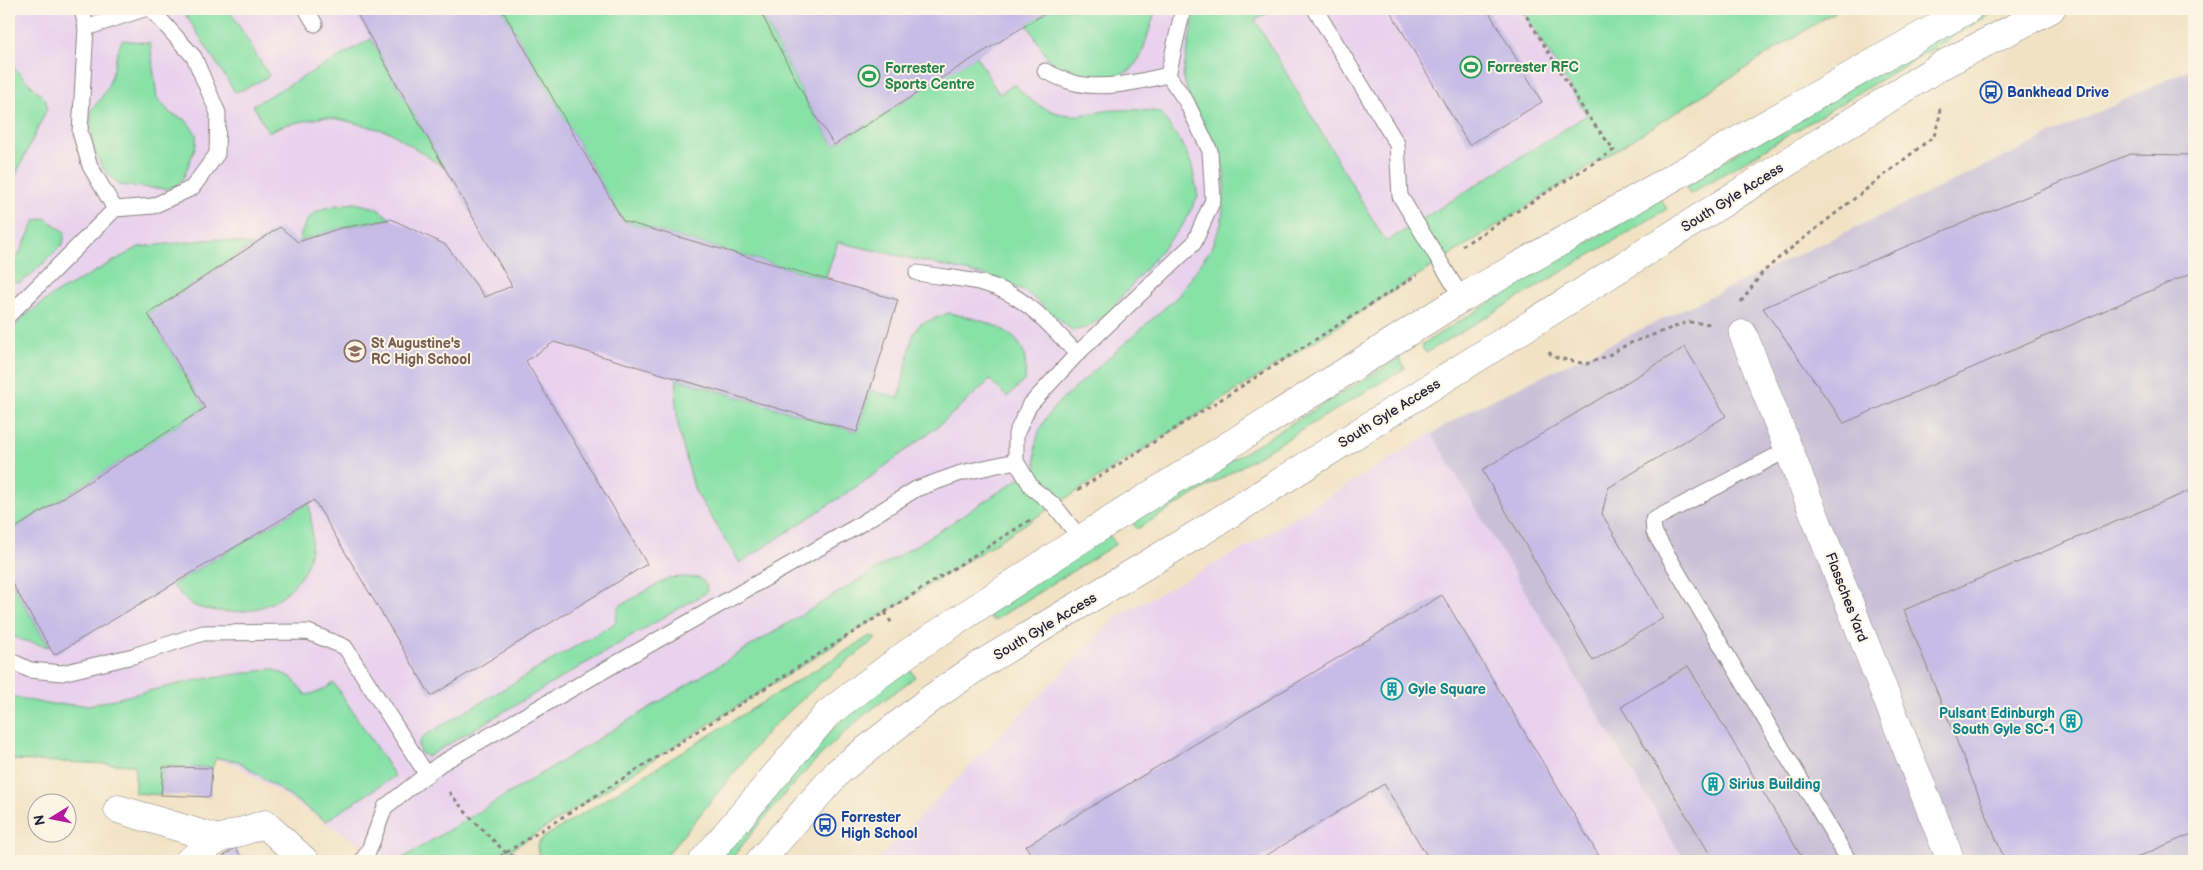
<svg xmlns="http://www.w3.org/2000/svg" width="2203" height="870" viewBox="0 0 2203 870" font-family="'Balsamiq Sans',sans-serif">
<rect width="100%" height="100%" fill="#fcf5e5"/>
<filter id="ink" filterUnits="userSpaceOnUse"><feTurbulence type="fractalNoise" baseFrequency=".02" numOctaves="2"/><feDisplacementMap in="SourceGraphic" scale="10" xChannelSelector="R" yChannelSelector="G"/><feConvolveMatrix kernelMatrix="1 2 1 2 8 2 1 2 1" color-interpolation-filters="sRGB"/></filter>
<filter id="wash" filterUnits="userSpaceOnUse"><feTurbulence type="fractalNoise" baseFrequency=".0096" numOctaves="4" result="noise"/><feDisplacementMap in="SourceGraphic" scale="20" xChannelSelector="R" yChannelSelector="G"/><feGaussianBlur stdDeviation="1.12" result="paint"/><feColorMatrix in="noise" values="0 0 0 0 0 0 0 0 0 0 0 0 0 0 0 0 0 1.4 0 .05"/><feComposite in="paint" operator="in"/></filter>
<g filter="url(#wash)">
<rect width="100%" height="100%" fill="#f1e2c4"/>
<g fill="#e9d2ed">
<path d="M 9,9 L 1754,9 L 1416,223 L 936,533 L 398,861 L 383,861 L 369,850 L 235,764 L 193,755 L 9,741 Z"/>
<path d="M 1432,433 L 1685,861 L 876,861 L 1118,616 L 1252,544 Z"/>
</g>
<path fill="#c9bfd7" d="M 2194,67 L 2194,861 L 1685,861 L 1432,434 L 1469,411 Z"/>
<g fill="#88e1a7" stroke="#558271">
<path d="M 182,9 L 229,9 L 269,76 L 245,89 L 235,92 Z"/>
<path d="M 502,9 L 759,9 L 811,109 L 834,145 L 976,56 L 999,94 L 1015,84 C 1028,103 1055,117 1079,115 C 1092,114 1104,110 1117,110 C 1132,109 1145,110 1160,112 L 1183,145 L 1192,166 L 1198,197 L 1182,226 L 1107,314 L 1088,327 L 1073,331 L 1026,292 L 996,278 L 838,242 L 825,279 L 623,221 Z"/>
<path d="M 1052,9 L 1156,9 L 1141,56 L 1131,70 L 1096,84 L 1081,83 L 1052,65 L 1027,24 Z"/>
<path d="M 1195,9 L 1276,9 L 1255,20 L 1386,242 L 1587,115 L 1522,9 L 1839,9 L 493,861 L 398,861 L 936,533 L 1037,467 C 1031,441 1041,422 1058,403 L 1178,296 L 1210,250 L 1222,222 L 1225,178 L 1221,157 L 1189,98 L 1183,75 Z"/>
<path d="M 1980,9 L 1999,9 L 1690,194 L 1684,184 Z"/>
<path d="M 371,39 L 445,168 L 390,132 L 343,120 L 324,117 L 285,125 L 268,132 L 253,105 Z"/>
<path d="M 122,40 L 150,43 L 157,98 L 171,114 L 186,120 L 196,134 L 196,145 L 184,177 L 176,186 L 164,189 L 119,185 C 114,179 106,174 103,168 C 92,151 90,129 91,110 C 116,84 110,70 122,40 Z"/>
<path d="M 9,42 L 14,68 L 46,100 L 47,109 L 9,189 Z"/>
<path d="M 1660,198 L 1667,209 L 1426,353 L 1421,345 Z"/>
<path d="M 355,203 L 376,208 L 391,219 L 341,228 L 298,242 C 301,235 304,225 308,219 C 319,206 339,205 355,203 Z"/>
<path d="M 45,218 L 65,232 L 63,244 L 30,276 L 19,283 L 13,281 L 10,273 L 35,221 Z"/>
<path d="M 216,239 L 252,245 L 148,314 L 205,408 L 9,532 L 9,334 L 22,318 L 53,295 L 139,247 Z"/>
<path d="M 949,313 C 976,319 1021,326 1025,360 C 1026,367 1025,374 1025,380 L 1007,397 L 990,380 L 942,423 L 868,479 L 740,563 L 695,491 L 679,432 L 676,407 L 677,379 L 857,432 L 870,390 L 899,398 L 913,335 L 920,324 Z"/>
<path d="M 1399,358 L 1405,368 L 1137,529 L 1132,521 Z"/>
<path d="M 309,503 C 312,525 315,551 304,571 C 286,603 252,616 217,611 C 209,610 198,608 191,604 C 184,599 178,591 172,585 Z"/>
<path d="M 1109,535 L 1116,544 L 993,621 L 986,610 Z"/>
<path d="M 682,577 L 699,578 L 706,584 L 707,592 L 427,757 L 420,752 L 418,744 L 424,736 L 615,623 L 619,606 L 669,578 Z"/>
<path d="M 9,578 L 49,647 L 21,640 L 9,634 Z"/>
<path d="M 870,636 L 877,638 L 821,682 L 769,730 L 662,861 L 551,861 L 538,853 L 537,845 L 543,838 Z"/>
<path d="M 908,666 L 915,677 C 895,693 873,707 854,724 C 807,765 768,812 730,861 L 715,861 C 775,791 832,718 908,666 Z"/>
<path d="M 272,669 L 291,677 L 306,695 L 319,692 L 334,683 L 395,776 L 326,821 L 238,761 L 216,758 L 212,768 L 163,767 L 161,795 L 135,793 L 135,765 L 9,760 L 9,696 L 47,704 L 89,705 L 192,681 Z"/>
</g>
<g id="blocks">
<g fill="#c6bce6">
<path d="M 354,9 L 502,9 L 623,221 L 898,300 L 857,432 L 554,342 L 526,361 L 647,564 L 431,696 L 314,500 L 54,655 L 9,578 L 9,532 L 205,408 L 148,314 L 280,227 L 298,242 L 341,228 L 391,219 L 446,245 L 485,297 L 512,286 Z"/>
<path d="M 759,9 L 1052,9 L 834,145 L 811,109 Z"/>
<path d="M 1389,9 L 1487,9 L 1542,102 L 1469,145 Z"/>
<path d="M 2130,154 L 2194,155 L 2194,272 L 1844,423 L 1763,308 L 1849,270 Z"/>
<path d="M 1685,347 L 1726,416 L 1608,488 L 1602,514 L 1663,618 L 1593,661 L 1482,470 Z"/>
<path d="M 2194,489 L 2194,833 L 2128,861 L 2005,861 L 1904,610 Z"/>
<path d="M 1442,595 L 1602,861 L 1430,861 L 1384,784 L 1257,861 L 1035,861 L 1026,846 Z"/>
<path d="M 1688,666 L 1804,861 L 1714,861 L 1621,707 Z"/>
<path d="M 163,767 L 212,768 L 210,797 L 161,795 Z"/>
<path d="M 235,848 L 245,861 L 216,861 Z"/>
</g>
</g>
</g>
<g filter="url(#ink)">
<use href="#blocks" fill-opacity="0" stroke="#8a8280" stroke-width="1"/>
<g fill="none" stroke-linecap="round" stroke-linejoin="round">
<g stroke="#8a8280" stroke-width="17">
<g id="service">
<path d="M 82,9 L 86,28"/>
<path d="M 306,9 L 315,24"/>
<path d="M 1315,9 L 1397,144 L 1400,196 L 1462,298"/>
<path d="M 1045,71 C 1053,75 1062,79 1071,82 C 1100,91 1139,82 1168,75"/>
<path d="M 115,209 L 90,166 L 80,132 L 86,28 L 144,9"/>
<path d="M 917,273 C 940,277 964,278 986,284 C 1025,295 1050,325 1077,354"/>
<path d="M 9,315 L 115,209 L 153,206 L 192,188 L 217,154 L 218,113 L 194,57 L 151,9"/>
<path d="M 1789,449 L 1653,520 L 1654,532 L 1849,861"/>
<path d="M 1081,539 L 1054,505 L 1032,488 L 1016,461 L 1016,434 L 1029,406 L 1077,354 L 1194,243 L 1213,200 L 1210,151 L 1186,101 L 1168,75 L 1183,9"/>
<path d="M 9,660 L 30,670 L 62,673 L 133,656 L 203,633 L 308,632 L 345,647 L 427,775"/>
<path d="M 362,861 L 369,850 L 385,807 L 440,764 L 854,528 L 916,489 L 961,473 L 1016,461"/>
</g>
</g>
<g stroke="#8a8280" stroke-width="29">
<g id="minor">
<path d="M 1743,334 L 1951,861"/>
<path d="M 118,809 L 218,839 L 265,824 L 305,861"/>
<path d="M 189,861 L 218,839"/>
</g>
</g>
<g stroke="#8a8280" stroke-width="29">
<g id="tertiary">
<path d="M 703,861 L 828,713 L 908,653 L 1081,539 L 1462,298 L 1968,9"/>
<path d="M 760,861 L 839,771 L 932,698 L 983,663 L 1201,532 L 1942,65 L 2051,9"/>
</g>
</g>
<g stroke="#8a8280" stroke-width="3" stroke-dasharray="4 4" stroke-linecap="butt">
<path d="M 1462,246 L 1614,150 L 1587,115 L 1522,9"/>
<path d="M 1741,302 L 1762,273 L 1780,257 L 1934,136 L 1939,120 L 1940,106"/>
<path d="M 1549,352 L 1553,357 L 1586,364 L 1607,356 L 1628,344 L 1688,322 L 1711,324"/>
<path d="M 1078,490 L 1417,275"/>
<path d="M 885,612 L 892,624"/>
<path d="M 449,792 L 469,816 L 506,853 L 525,861"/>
<path d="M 493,861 L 1030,520"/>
</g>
<use href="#service" stroke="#fff" stroke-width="15"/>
<use href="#minor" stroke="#fff" stroke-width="28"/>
<use href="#tertiary" stroke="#fff" stroke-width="28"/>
</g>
</g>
<defs>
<g id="stadium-ring" transform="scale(1.125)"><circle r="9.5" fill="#fcf5e5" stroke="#2e9e5b" stroke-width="1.5"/><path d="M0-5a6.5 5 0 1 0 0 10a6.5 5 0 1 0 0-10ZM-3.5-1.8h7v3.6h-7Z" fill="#2e9e5b"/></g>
<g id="bus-ring" transform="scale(1.125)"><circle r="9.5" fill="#fcf5e5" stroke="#1a4fb4" stroke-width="1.5"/><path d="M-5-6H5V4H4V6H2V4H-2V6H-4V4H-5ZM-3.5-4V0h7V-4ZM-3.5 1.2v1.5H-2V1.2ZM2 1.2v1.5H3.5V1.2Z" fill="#1a4fb4"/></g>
<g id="school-ring" transform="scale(1.125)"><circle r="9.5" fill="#fcf5e5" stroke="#8d6e63" stroke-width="1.5"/><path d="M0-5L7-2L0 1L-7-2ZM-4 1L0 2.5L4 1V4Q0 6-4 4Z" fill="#8d6e63"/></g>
<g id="building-ring" transform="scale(1.125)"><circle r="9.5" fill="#fcf5e5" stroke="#0f9aa8" stroke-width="1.5"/><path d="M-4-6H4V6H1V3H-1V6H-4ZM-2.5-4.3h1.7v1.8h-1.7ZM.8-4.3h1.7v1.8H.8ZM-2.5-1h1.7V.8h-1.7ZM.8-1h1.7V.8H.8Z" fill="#0f9aa8"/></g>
</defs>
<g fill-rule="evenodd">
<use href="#stadium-ring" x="1471" y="67"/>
<use href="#stadium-ring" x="869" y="76"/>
<use href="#bus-ring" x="1991" y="92"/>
<use href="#school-ring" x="355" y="351"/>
<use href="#building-ring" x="1392" y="689"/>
<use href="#building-ring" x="2071" y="721"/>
<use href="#building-ring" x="1713" y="784"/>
<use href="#bus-ring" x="825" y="825"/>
</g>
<g text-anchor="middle" stroke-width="4" stroke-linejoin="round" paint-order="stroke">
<g font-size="14" font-weight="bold" fill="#27864d" stroke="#fcf5e5" text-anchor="start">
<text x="1487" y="72">Forrester RFC</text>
<text x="885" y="73">Forrester<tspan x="885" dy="16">Sports Centre</tspan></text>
</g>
<g font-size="14" font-weight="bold" fill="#164399" stroke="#fcf5e5" text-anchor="start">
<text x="2007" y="97">Bankhead Drive</text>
<text x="841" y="822">Forrester<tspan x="841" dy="16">High School</tspan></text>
</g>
<g font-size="14" fill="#22223b" stroke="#fcf5e5">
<text transform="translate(1732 197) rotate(-32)" y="5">South Gyle Access</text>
<text transform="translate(1389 413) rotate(-32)" y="5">South Gyle Access</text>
<text transform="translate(1847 597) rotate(69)" y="5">Flassches Yard</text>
<text transform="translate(1045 626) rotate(-31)" y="5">South Gyle Access</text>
</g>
<g font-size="14" font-weight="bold" fill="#785e54" stroke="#fcf5e5" text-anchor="start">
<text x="371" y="348">St Augustine's<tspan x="371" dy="16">RC High School</tspan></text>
</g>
<g font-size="14" font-weight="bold" fill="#0d838f" stroke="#fcf5e5" text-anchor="start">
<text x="1408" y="694">Gyle Square</text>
<text x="2055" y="718" text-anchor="end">Pulsant Edinburgh<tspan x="2055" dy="16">South Gyle SC-1</tspan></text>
<text x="1729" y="789">Sirius Building</text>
</g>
</g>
<rect width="2203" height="870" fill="none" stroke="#fcf5e5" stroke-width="30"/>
<g transform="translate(52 818) rotate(260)"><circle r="24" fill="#fcf5e5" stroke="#a5a1a1"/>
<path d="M0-4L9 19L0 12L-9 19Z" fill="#b5179e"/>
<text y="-8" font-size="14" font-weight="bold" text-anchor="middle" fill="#22223b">N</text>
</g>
</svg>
